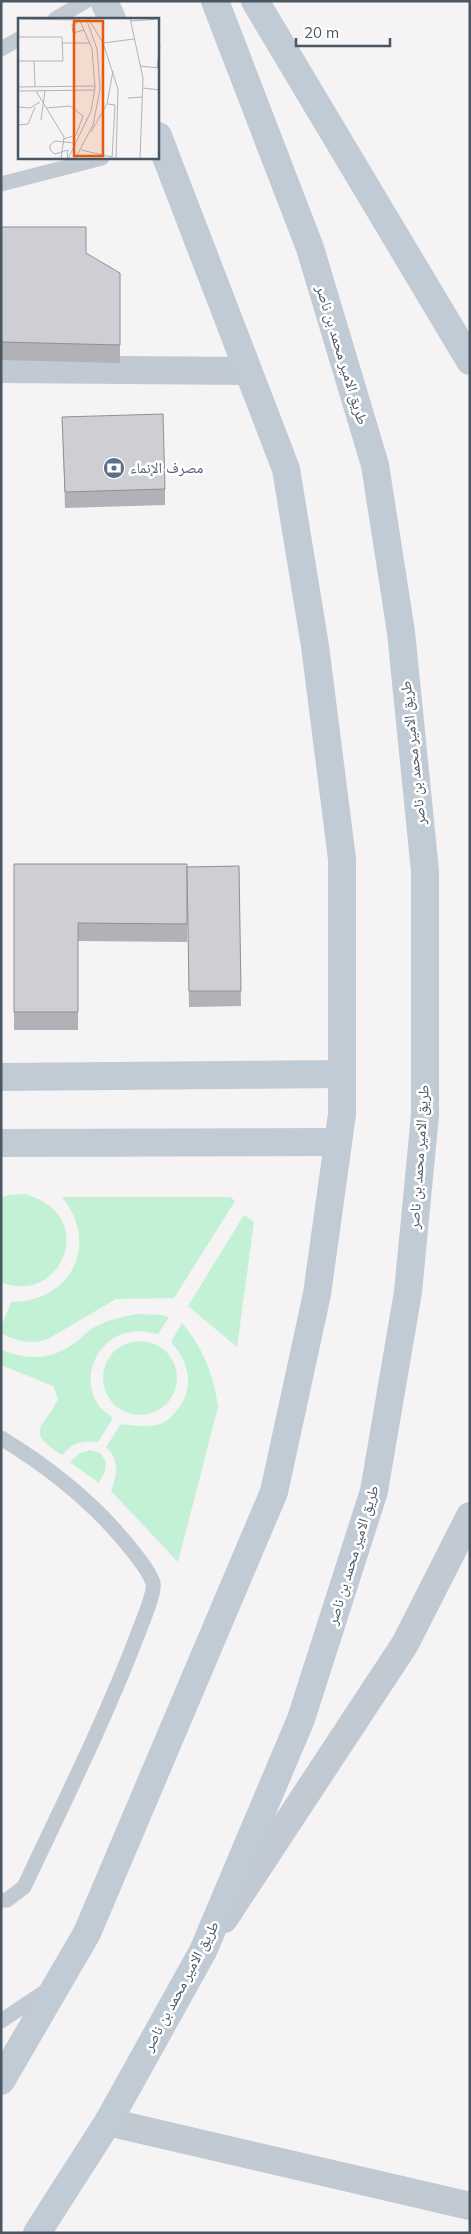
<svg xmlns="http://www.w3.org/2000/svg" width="471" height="2234" viewBox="0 0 471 2234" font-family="Mulish,'Noto Naskh Arabic',sans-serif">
<rect width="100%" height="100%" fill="#f5f3f3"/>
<g fill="#c3f1d5">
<path d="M 25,1194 C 101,1216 60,1307 1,1282 L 1,1198 L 9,1195 Z"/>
<path d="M 62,1197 L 230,1197 L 235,1201 L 174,1298 L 116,1299 L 48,1339 C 32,1345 16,1341 1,1333 L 1,1327 L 11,1302 C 72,1302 100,1243 62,1197 Z"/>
<path d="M 244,1215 L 254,1222 L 237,1347 L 188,1306 Z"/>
<path d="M 137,1314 L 162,1315 L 169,1317 L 158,1334 C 149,1333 139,1330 130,1332 C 99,1337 81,1373 96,1401 C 99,1408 107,1413 113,1418 L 98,1442 C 82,1440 72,1443 62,1455 C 23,1430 44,1429 58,1399 L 53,1386 L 1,1365 L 1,1350 C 30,1360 49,1361 75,1343 C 81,1339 86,1332 93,1328 C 107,1320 122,1317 137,1314 Z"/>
<path d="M 182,1323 C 203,1348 214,1375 218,1407 L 178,1562 L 111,1491 C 117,1476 120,1459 106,1447 L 121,1424 C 134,1426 148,1428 160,1424 C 167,1422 173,1415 178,1409 C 195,1387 189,1362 171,1342 Z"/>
<circle cx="140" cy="1378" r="37"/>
<path d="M 90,1450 L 100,1453 L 106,1461 L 105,1471 L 99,1483 L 70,1462 L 80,1453 Z"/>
</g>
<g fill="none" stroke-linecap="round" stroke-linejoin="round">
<g stroke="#c1cad2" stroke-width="15">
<path d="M 55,19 L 86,1"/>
<path d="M 1,49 L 19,39"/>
<path d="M 1,184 L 102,158"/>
<path d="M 1,1438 C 52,1469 99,1507 135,1554 C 142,1563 150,1573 153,1583 C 155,1593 143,1620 139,1631 C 106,1718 64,1802 24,1887 L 7,1900 L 1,1900"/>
<path d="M 1,2021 L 49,1989"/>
</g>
<g stroke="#c1cad2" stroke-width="28">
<path d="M 1,369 L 248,371"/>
<path d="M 224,1919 L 405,1644 L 470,1516"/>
<path d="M 108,2122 L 470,2206"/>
</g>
<g stroke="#c1cbd6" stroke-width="28">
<path d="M 104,1 L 112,19"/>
<path d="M 255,1 L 470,361"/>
<path d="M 1,1077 L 342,1074"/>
<path d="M 1,1143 L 338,1142"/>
<path d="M 1,2081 L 87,1933 L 274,1492 L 317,1294 L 342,1114 L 342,859 L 315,646 L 286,469 L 158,136"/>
<path d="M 37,2233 L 108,2122 L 203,1951 L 301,1719 L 374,1491 L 408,1292 L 425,1115 L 425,871 L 401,632 L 375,465 L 310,248 L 215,1"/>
</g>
</g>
<g fill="#b0b2b7">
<path d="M 1,227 L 120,273 L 120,363 L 1,360 Z"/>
<path d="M 62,417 L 165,489 L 165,505 L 65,508 Z"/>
<path d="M 14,864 L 187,867 L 239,866 L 241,1006 L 189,1007 L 187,882 L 187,942 L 78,941 L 78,1030 L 14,1030 Z"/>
</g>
<g fill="#cdcfd5" stroke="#909195">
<path d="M 1,227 L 86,227 L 86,253 L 120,273 L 120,345 L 1,342 Z"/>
<path d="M 163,414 L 165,489 L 65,492 L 62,417 Z"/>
<path d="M 14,864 L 187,864 L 187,924 L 78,923 L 78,1012 L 14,1012 Z"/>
<path d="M 239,866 L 241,991 L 189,991 L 187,867 Z"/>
</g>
<defs>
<g id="bank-disc" transform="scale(1.125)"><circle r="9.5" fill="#5c6f8a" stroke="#fff"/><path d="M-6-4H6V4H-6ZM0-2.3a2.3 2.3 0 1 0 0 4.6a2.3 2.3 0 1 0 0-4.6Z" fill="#fff"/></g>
</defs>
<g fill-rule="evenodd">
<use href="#bank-disc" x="114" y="468"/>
</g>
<g text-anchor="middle" stroke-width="5" stroke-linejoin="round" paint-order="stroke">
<g font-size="15" fill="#4a5661" stroke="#fff">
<text transform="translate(342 355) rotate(73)" y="5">طريق الامير محمد بن ناصر</text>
<text transform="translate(413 753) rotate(-96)" y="5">طريق الامير محمد بن ناصر</text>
<text transform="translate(419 1157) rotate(-86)" y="5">طريق الامير محمد بن ناصر</text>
<text transform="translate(353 1555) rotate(-73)" y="5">طريق الامير محمد بن ناصر</text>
<text transform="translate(181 1986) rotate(-62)" y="5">طريق الامير محمد بن ناصر</text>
</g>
<g font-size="15" fill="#4e5e75" stroke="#fff" text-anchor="start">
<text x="130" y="473">مصرف الإنماء</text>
</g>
</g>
<g transform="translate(18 18)">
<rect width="141" height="141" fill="#f5f3f3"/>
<path fill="none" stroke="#b1b4b9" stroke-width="1" d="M 70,0 L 85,25 L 100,71 L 98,141M 112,0 L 125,60 L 122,141M 0,1 L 62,2M 62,3 L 54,7 L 55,15 L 66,12M 113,3 L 142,1M 0,19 L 44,19 L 45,43 L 0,43M 44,25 L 71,25M 85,25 L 116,21M 16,43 L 17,68M 122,48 L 141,50M 139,50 L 142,28M 0,69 L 77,68M 125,70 L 142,72M 0,73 L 77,72M 18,73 L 46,119 L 43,141M 110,80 L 125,79M 90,86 L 97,87 L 94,141M 0,89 L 12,90 L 22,84M 28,90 L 52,88 L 65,98 L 58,117 L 46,121M 23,102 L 27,73M 0,107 L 10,106 L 17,89M 73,114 L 89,86 L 95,53M 63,132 L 94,139M 49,141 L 50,132 L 37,136 L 32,132 L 32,127 L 37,123 L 57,125M 50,141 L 73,93 L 77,70 L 74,31 L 61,0M 57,141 L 75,107 L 82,71 L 79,31 L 68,0"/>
<path fill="#e8590c" fill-opacity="0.15" stroke="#e8590c" stroke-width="2.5" d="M 56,3 L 85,3 L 85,138 L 56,138 Z"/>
<rect width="141" height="141" fill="none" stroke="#4a5661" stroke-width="2.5"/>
</g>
<rect width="471" height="2234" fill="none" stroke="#4a5661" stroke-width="5"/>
<path d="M296 38v8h94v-8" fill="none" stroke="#4a5661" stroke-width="2.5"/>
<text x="304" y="38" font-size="15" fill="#4a5661" stroke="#ffffff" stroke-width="4" paint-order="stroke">20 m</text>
</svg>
